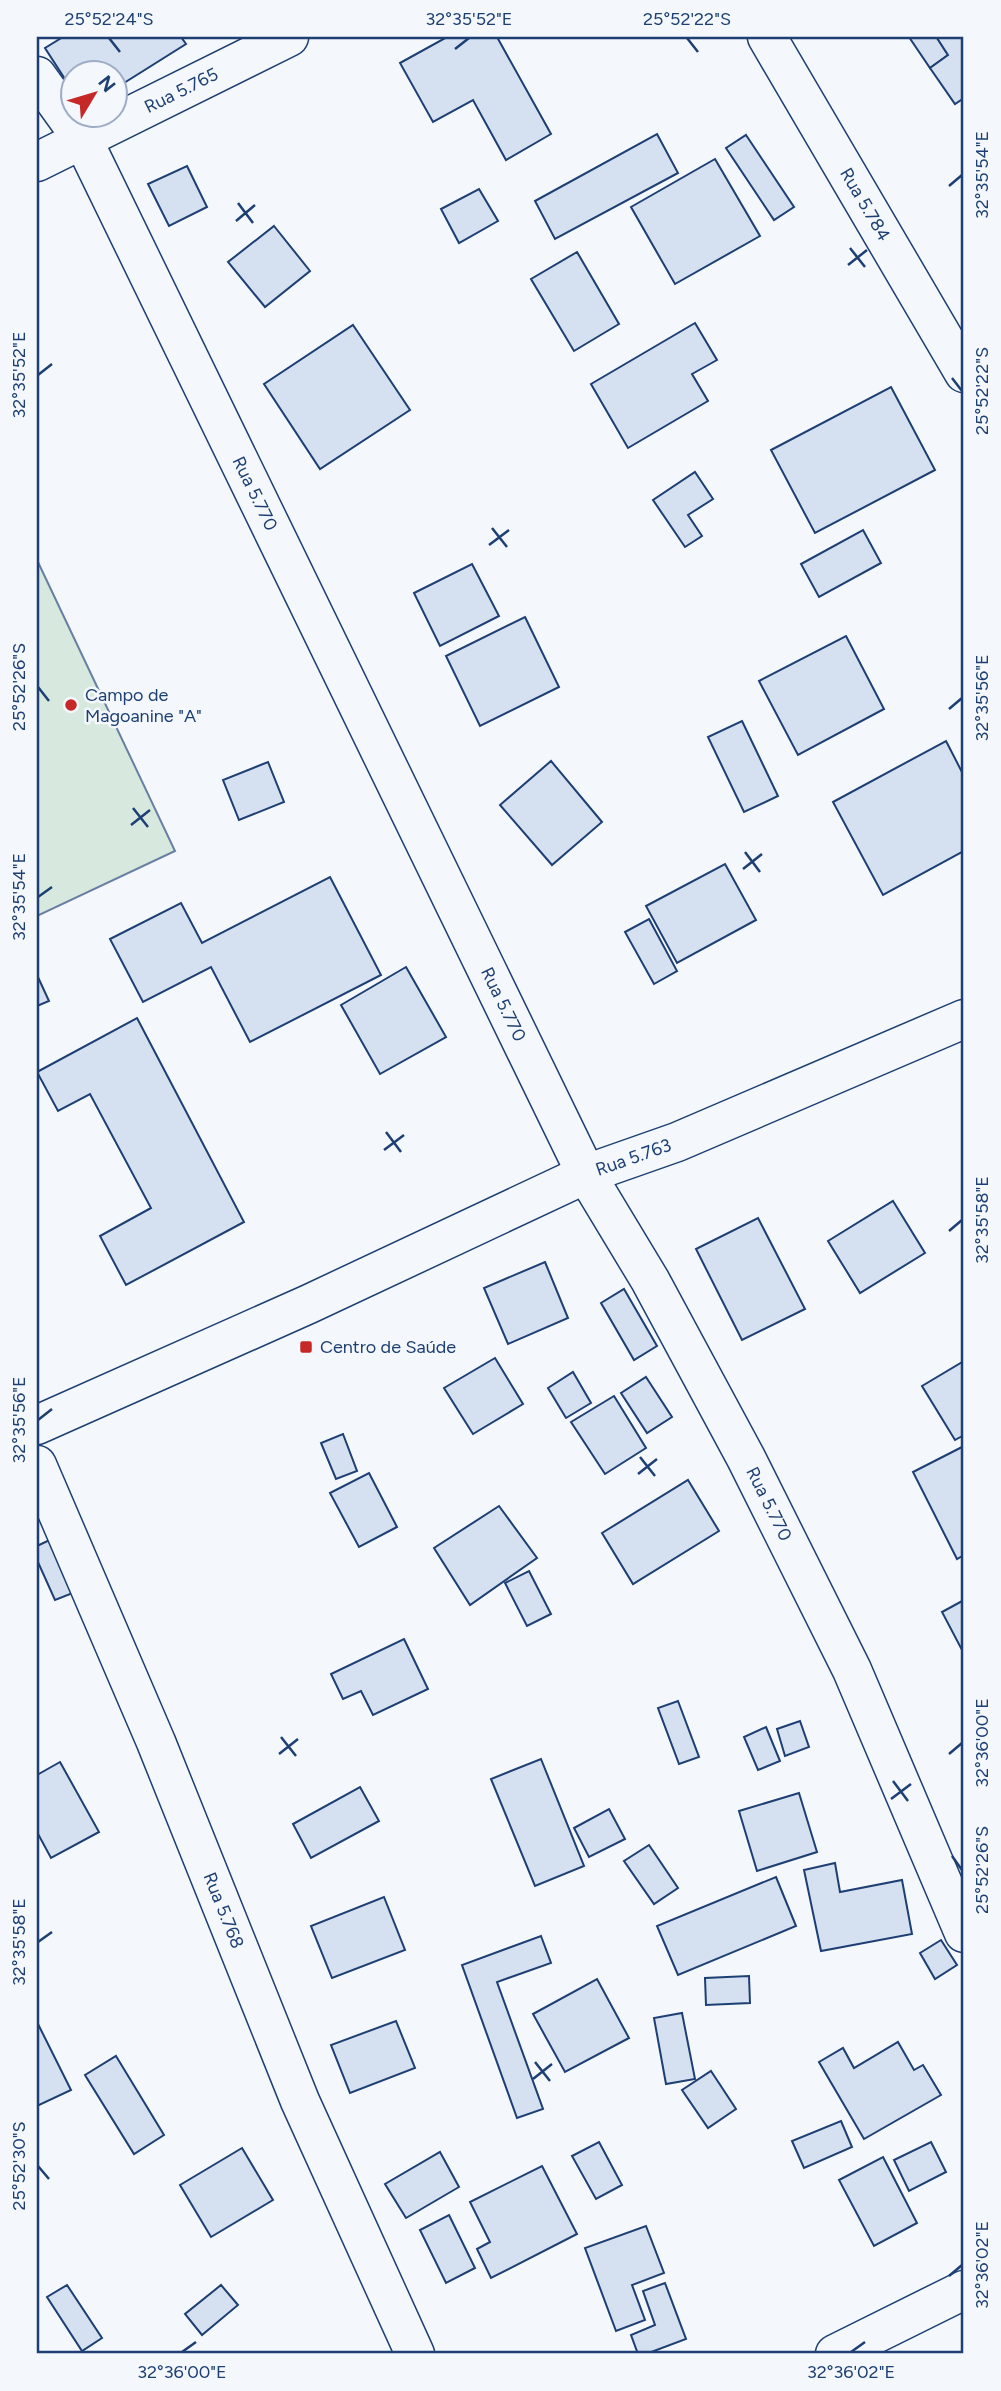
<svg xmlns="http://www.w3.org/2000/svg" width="1001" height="2391" viewBox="0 0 1001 2391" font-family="Figtree,sans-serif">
<rect width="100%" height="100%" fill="#f4f7fb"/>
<path fill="#d7e8df" stroke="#687fa3" stroke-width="2" d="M 37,560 L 175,851 L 37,916 Z"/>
<g fill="#d5e0f0" stroke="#1d3f73" stroke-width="2">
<path d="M 63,37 L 181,37 L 186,44 L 116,88 L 116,74 L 74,74 L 74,93 L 45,48 Z"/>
<path d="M 447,37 L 497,37 L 551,134 L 506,160 L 473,100 L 433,122 L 400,63 Z"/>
<path d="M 909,37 L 939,37 L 937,38 L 948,55 L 930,68 Z"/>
<path d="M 939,37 L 964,37 L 964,98 L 955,104 L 930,68 L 948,55 L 937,38 Z"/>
<path d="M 657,134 L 678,173 L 555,239 L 535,201 Z"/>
<path d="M 746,135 L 794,207 L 774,220 L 726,148 Z"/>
<path d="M 715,159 L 760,236 L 675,284 L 631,207 Z"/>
<path d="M 187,166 L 207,207 L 169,226 L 148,184 Z"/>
<path d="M 479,189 L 498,221 L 459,243 L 441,209 Z"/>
<path d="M 274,226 L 310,271 L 265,307 L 228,262 Z"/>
<path d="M 577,252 L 619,324 L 574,351 L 531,279 Z"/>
<path d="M 695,323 L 717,360 L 692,374 L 708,401 L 628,448 L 591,384 Z"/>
<path d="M 353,325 L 410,410 L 320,469 L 264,384 Z"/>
<path d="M 891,387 L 935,470 L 815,533 L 771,450 Z"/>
<path d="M 695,472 L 713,499 L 688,515 L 702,536 L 685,547 L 653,500 Z"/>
<path d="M 863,530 L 881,563 L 819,597 L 801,564 Z"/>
<path d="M 472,564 L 499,616 L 440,646 L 414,593 Z"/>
<path d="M 525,617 L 559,687 L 480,726 L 446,656 Z"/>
<path d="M 846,636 L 884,709 L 798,755 L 759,681 Z"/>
<path d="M 742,721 L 778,796 L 744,812 L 708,737 Z"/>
<path d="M 946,741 L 964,776 L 964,851 L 883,895 L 833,802 Z"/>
<path d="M 551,761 L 602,822 L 552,865 L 500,805 Z"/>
<path d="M 268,762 L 284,802 L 239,820 L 223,780 Z"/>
<path d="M 725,864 L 756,920 L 677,963 L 646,906 Z"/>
<path d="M 330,877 L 381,975 L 250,1042 L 211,967 L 143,1002 L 110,939 L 181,903 L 202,943 Z"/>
<path d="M 649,919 L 677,971 L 654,984 L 625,932 Z"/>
<path d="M 406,967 L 446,1037 L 380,1074 L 341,1005 Z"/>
<path d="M 37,975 L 49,1001 L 37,1006 Z"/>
<path d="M 137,1018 L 244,1222 L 126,1285 L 100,1236 L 151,1208 L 90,1094 L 58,1111 L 37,1072 Z"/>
<path d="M 893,1201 L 925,1253 L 860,1293 L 828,1241 Z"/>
<path d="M 758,1218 L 805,1309 L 742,1340 L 696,1249 Z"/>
<path d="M 545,1262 L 568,1318 L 508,1344 L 484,1288 Z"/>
<path d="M 624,1289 L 657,1346 L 634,1360 L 601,1303 Z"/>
<path d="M 495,1358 L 523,1404 L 473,1434 L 444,1388 Z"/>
<path d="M 964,1361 L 964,1435 L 955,1440 L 922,1386 Z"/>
<path d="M 573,1372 L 591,1403 L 566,1418 L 548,1388 Z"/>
<path d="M 646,1377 L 672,1417 L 647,1433 L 621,1393 Z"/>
<path d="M 614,1396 L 646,1448 L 605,1474 L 571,1422 Z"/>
<path d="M 343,1434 L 357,1471 L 336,1479 L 321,1443 Z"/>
<path d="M 964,1446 L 964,1555 L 957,1559 L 913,1472 Z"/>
<path d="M 369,1473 L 397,1527 L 359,1547 L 330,1493 Z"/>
<path d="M 688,1480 L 719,1531 L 633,1584 L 602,1533 Z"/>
<path d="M 499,1506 L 537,1558 L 470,1605 L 434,1548 Z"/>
<path d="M 58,1536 L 83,1589 L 55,1600 L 37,1560 L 37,1546 Z"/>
<path d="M 529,1571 L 551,1614 L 527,1626 L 505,1583 Z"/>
<path d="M 964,1600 L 964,1649 L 962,1650 L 942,1612 Z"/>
<path d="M 404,1639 L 428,1689 L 373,1715 L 361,1691 L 343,1699 L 331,1674 Z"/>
<path d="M 678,1701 L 699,1757 L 679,1764 L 658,1708 Z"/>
<path d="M 800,1721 L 809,1747 L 785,1756 L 777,1729 Z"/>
<path d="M 766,1727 L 780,1761 L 758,1770 L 744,1737 Z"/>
<path d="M 541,1759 L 584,1866 L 535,1886 L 491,1779 Z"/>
<path d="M 60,1762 L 99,1832 L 51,1858 L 37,1832 L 37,1775 Z"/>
<path d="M 360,1787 L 379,1821 L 311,1858 L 293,1824 Z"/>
<path d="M 799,1793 L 817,1852 L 757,1871 L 739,1811 Z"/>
<path d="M 609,1809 L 625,1839 L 589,1857 L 574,1828 Z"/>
<path d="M 649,1845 L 678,1888 L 654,1904 L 624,1861 Z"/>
<path d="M 835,1863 L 840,1892 L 902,1880 L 912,1934 L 821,1951 L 804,1870 Z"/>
<path d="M 776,1877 L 796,1926 L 678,1975 L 657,1926 Z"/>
<path d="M 384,1897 L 405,1950 L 332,1978 L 311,1926 Z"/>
<path d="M 541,1936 L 551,1963 L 497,1982 L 543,2109 L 517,2118 L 462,1965 Z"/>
<path d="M 941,1940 L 957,1965 L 935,1979 L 920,1953 Z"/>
<path d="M 749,1976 L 750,2003 L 706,2005 L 705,1978 Z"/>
<path d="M 597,1979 L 629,2038 L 565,2072 L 533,2014 Z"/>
<path d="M 682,2013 L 695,2079 L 666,2084 L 654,2018 Z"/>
<path d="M 396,2021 L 415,2068 L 350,2093 L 331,2045 Z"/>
<path d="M 37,2022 L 71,2090 L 37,2106 Z"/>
<path d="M 898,2042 L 914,2070 L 923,2065 L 941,2095 L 864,2139 L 819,2062 L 843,2048 L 854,2068 Z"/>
<path d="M 116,2056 L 164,2135 L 134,2154 L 85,2075 Z"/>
<path d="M 711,2071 L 736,2109 L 708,2128 L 682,2090 Z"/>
<path d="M 841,2121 L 852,2147 L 804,2168 L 792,2141 Z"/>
<path d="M 599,2142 L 622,2185 L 596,2199 L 572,2156 Z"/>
<path d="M 931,2142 L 946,2172 L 909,2191 L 894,2160 Z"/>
<path d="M 242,2148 L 273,2200 L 211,2237 L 180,2185 Z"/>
<path d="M 440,2152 L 459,2187 L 406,2218 L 385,2184 Z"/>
<path d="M 883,2157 L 917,2223 L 874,2246 L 839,2180 Z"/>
<path d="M 542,2166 L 577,2234 L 491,2278 L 477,2249 L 490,2242 L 470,2202 Z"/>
<path d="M 449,2215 L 475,2268 L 446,2283 L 420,2230 Z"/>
<path d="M 646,2226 L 664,2273 L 632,2285 L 645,2320 L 616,2331 L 585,2248 Z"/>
<path d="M 665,2283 L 686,2339 L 646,2354 L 638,2354 L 631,2335 L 655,2325 L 643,2291 Z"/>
<path d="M 67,2285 L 102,2338 L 82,2351 L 47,2297 Z"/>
<path d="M 221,2285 L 238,2305 L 202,2335 L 185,2314 Z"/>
</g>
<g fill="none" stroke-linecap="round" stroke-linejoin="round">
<g stroke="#1d3f73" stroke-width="41">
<g id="minor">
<path id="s1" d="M 767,37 L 964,373"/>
<path id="s2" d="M 37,76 L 83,140 L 586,1174 L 650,1280 L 746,1458 L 852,1670 L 964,1933"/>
<path id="s3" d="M 37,162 L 289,37"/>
<path id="s4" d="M 37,1425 L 309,1304 L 586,1174 L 677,1142 L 964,1019"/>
<path id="s5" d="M 37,1465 L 156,1742 L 300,2101 L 415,2354"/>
<path d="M 835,2354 L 964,2290"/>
</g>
</g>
<use href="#minor" stroke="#f4f7fb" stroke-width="38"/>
</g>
<path fill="none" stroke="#1d3f73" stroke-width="2.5" d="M 109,38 L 120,52M 687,38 L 698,52M 455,49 L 469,38M 949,186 L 962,175M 238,203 L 253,223M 236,221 L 255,205M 850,248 L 865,267M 848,265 L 867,250M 38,375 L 52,364M 952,378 L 962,391M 492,528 L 507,547M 489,545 L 509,530M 38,687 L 49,701M 949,709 L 962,698M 133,808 L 148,827M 131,825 L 150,810M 745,852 L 760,872M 743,869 L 762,854M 38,897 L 52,887M 386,1132 L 401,1152M 384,1150 L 404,1135M 949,1231 L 962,1220M 38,1420 L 52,1409M 640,1457 L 655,1476M 638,1474 L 657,1459M 281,1737 L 296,1756M 279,1754 L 298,1739M 949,1754 L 962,1743M 893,1781 L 908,1801M 891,1799 L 911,1784M 952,1856 L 962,1870M 38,1942 L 52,1932M 535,2062 L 550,2081M 533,2079 L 552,2064M 38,2166 L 49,2179M 949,2276 L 962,2265M 182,2352 L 196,2342M 851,2352 L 865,2342"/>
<g fill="#c62828" stroke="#f4f7fb" stroke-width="2.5">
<circle cx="71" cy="705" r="7"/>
<rect x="299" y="1340" width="14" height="14" rx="3.5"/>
</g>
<g text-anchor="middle" stroke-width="5" stroke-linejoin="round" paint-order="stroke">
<g font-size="18" fill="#1d3f73" stroke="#f4f7fb">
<text dy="6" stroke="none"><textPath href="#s3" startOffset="161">Rua 5.765</textPath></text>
<text dy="6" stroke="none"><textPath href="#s1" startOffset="194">Rua 5.784</textPath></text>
<text dy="6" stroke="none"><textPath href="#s2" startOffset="472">Rua 5.770</textPath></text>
<text dy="6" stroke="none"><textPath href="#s2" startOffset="1040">Rua 5.770</textPath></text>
<text dy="6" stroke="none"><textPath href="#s4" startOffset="654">Rua 5.763</textPath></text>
<text dy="6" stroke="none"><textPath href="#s2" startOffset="1606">Rua 5.770</textPath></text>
<text dy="6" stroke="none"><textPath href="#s5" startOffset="483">Rua 5.768</textPath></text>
</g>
<g font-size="18" fill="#1d3f73" stroke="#f4f7fb" text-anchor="start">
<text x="85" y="701">Campo de<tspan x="85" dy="21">Magoanine "A"</tspan></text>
<text x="320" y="1353">Centro de Saúde</text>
</g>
</g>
<rect width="1001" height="2391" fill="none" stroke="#f4f7fb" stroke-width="77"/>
<g transform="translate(94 94) rotate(52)"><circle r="33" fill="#f4f7fb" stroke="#9eadc5" stroke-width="2"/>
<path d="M0-5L12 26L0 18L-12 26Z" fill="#c62828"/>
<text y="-10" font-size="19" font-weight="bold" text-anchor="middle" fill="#1d3f73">N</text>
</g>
<rect x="38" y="38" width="924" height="2314" fill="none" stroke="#1d3f73" stroke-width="2.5"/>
<g font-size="18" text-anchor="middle" fill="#1d3f73">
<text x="109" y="25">25°52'24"S</text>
<text x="469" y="25">32°35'52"E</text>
<text x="687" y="25">25°52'22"S</text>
<text transform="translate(982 175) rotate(-90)" y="6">32°35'54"E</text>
<text transform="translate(19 375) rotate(-90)" y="6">32°35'52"E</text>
<text transform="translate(982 391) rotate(-90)" y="6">25°52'22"S</text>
<text transform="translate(19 687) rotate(-90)" y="6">25°52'26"S</text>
<text transform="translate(982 698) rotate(-90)" y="6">32°35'56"E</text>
<text transform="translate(19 897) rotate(-90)" y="6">32°35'54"E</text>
<text transform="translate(982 1220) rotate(-90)" y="6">32°35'58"E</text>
<text transform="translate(19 1420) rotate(-90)" y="6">32°35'56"E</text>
<text transform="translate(982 1743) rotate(-90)" y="6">32°36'00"E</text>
<text transform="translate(982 1870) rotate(-90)" y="6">25°52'26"S</text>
<text transform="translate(19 1942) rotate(-90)" y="6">32°35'58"E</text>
<text transform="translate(19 2166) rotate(-90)" y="6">25°52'30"S</text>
<text transform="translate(982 2265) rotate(-90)" y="6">32°36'02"E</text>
<text x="182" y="2378">32°36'00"E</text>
<text x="851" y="2378">32°36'02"E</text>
</g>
</svg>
